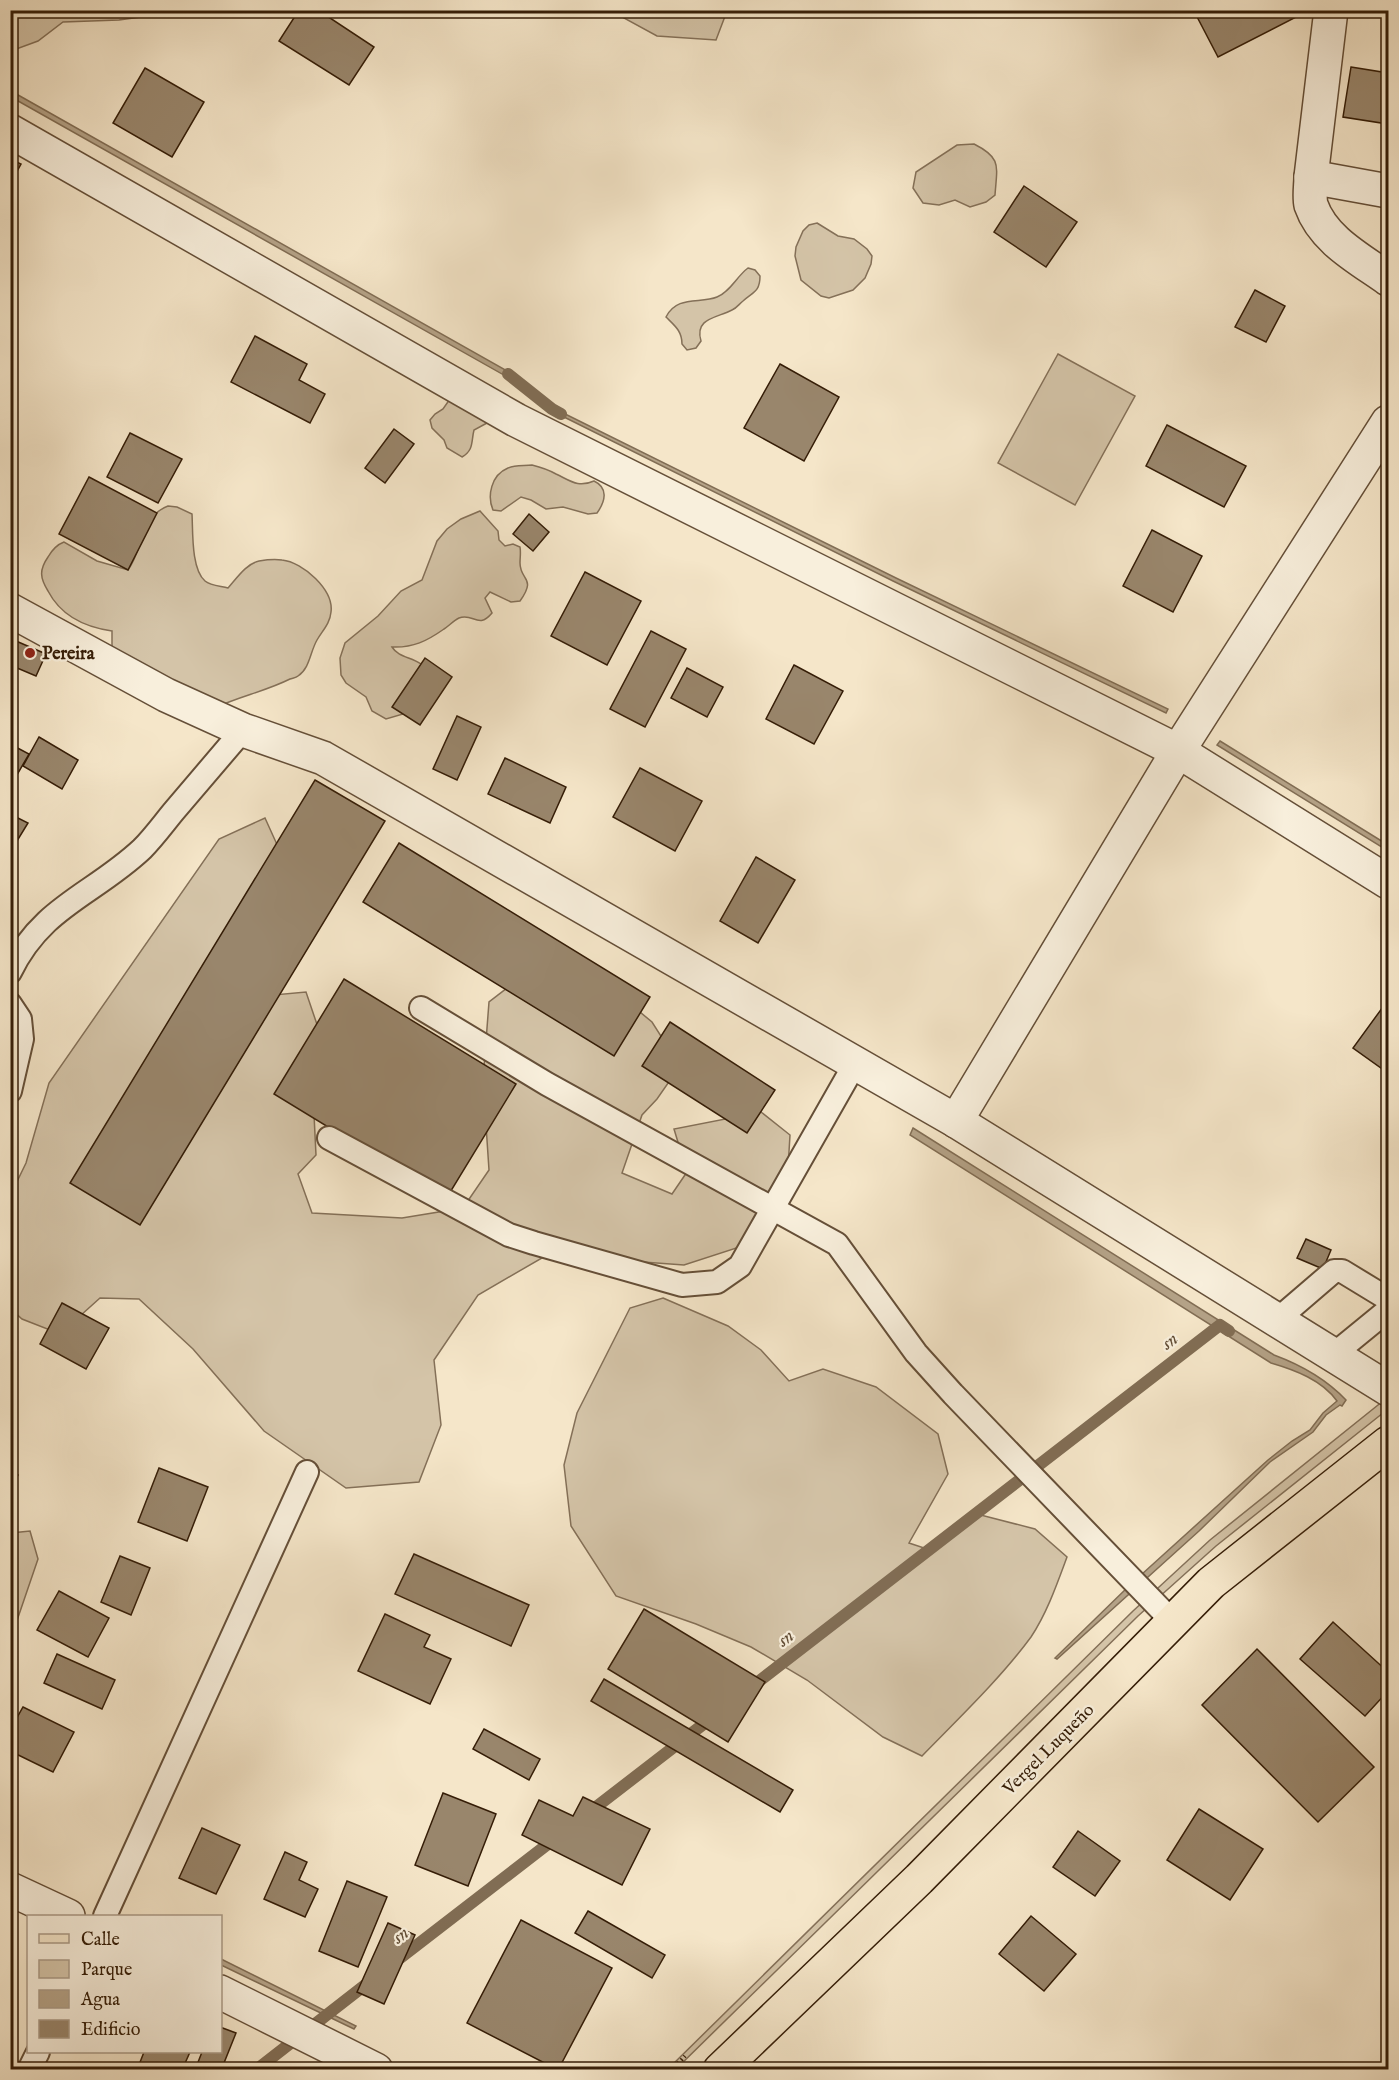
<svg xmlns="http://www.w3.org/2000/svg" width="1399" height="2080" viewBox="0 0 1399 2080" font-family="'IM FELL English',serif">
<rect width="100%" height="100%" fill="#f5e6c9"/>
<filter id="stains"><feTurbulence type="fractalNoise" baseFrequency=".00333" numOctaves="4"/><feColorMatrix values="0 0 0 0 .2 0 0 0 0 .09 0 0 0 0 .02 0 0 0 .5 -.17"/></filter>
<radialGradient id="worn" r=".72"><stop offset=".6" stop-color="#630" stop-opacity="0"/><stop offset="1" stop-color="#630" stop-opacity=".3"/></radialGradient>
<g fill="#d4c4a8" stroke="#847058" stroke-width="1.5">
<path d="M 11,10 L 184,10 L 184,11 L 119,20 L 63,22 L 38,41 L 11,51 Z"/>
<path d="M 616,11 L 727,11 L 716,40 L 657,36 L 622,17 Z"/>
<path d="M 974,144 C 1002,158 997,166 995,195 L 986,202 L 970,207 L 955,200 L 939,205 L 923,203 L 913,188 L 916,172 L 957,145 Z"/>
<path d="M 817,223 L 838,236 L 854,239 L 867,249 L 872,256 L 871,264 L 865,278 L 853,290 L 829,298 L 821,296 L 801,280 L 795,256 L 796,247 L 803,231 L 809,225 Z"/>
<path d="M 748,268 L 755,270 L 760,276 C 760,292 753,292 743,301 C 739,304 737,308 732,310 C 717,318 694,318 701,341 L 696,348 L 687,350 L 682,344 C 682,331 675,326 666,317 C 677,295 700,304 717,297 C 730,292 737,276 748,268 Z"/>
<path d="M 1058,354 L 1135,396 L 1075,505 L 998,463 Z"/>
<path d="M 452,396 L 486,416 L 487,423 L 474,430 C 471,442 474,450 462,457 L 447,448 L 444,440 L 432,428 L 430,420 L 435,414 L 443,409 Z"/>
<path d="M 532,465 C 540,467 549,470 556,474 C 571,481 578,488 594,481 C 609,488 605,502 597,513 L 588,514 L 563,507 L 546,509 L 531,500 L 521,497 L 501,511 L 493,510 C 487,496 491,475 508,468 C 515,465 524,466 532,465 Z"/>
<path d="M 168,506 L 177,507 L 192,514 C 193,531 191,569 205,581 C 211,586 221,586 228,588 C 237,578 246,564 259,561 C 265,560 275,559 282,560 C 303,562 334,590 331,612 C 330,624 322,631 317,640 C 310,652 310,668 298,676 C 296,678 292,678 290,679 C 266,691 241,696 217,707 L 112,648 L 112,631 C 84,627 61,616 48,591 C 40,578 39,570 48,557 C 52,550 56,545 64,542 L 97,561 L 128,570 C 143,550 141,516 168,506 Z"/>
<path d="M 480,511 L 498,531 L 499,540 L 505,546 L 513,544 L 520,547 C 521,553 520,557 520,563 C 520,581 537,577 520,601 L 511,602 L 490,592 L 485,598 L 492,613 C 478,630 473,612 459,618 C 453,621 449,626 444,629 C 427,641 413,648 392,647 C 398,657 411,657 421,664 L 410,712 L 386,719 L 372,711 L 366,697 L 346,683 L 341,675 L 340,658 L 345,643 L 378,616 L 401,591 L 422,580 L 437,541 L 447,529 L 461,519 Z"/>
<path d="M 265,818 L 284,860 L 263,996 L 306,992 L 327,1054 L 313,1094 L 316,1155 L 298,1174 L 312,1213 L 402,1218 L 463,1208 L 489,1170 L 483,1080 L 489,1002 L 529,971 L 623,998 L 652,1022 L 680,1066 L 657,1099 L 642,1115 L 622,1173 L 672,1194 L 687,1172 L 674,1129 L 761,1112 L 790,1135 L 788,1168 L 752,1243 L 684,1265 L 547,1255 L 478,1295 L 434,1360 L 441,1425 L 419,1482 L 346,1488 L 264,1431 L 193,1349 L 139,1299 L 100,1298 L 60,1334 L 22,1319 L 11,1309 L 11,1194 L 26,1163 L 49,1083 L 219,839 Z"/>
<path d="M 663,1298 L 728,1326 L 761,1350 L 789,1381 L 823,1369 L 876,1387 L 938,1434 L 948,1474 L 909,1543 L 933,1551 L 977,1514 L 1035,1529 L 1067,1557 C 1057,1584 1047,1613 1031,1637 C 1001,1678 957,1720 922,1756 L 883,1737 L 807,1680 L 751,1647 L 696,1624 L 616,1596 L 571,1526 L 564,1465 L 577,1413 L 630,1308 Z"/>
<path d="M 1388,1397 L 1388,1409 L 1216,1546 L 1138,1616 L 676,2069 L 667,2070 L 1133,1611 L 1210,1540 Z"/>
<path d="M 30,1531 L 38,1559 L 11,1638 L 11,1533 Z"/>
</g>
<g fill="#b4a287" stroke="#816d54" stroke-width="1.5">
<path d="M 11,91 L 523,380 L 518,383 L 11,97 Z"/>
<path d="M 549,406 L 896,578 L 1168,709 L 1166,713 L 893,581 L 548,409 Z"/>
<path d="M 1220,741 L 1388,845 L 1388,851 L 1217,745 Z"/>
<path d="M 913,1128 L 1274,1355 C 1301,1365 1326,1379 1346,1400 L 1342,1406 L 1340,1405 L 1326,1415 L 1313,1432 L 1270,1462 L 1199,1531 L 1057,1659 L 1055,1658 L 1131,1584 L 1268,1460 L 1292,1441 L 1310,1430 L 1323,1413 L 1337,1401 C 1322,1380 1295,1370 1271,1363 L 910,1135 Z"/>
<path d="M 221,1959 L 356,2026 L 354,2029 L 221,1965 Z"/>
</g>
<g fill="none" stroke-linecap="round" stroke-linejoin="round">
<g stroke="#816d54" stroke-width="12">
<path d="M 508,374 L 552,409 L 561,414"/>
<path d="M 749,1689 L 1220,1325 L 1229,1331"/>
<path d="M 587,1814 L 714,1716"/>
<path d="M 395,1962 L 557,1837"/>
<path d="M 256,2070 L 369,1982"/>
</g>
</g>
<g fill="#99866c" stroke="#351d07" stroke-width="1.5">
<path d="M 299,10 L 318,10 L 374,47 L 349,85 L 279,41 Z"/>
<path d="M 1305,10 L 1306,12 L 1218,57 L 1194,11 Z"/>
<path d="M 1351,67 L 1388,73 L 1388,124 L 1343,117 Z"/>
<path d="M 145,68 L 204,102 L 172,157 L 113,123 Z"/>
<path d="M 10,159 L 21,164 L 10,184 Z"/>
<path d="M 1024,186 L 1077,222 L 1046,267 L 994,232 Z"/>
<path d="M 1255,290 L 1285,306 L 1266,342 L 1235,327 Z"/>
<path d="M 255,336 L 307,364 L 299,380 L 325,394 L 310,423 L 231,382 Z"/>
<path d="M 780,364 L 839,397 L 804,461 L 744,428 Z"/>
<path d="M 1167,425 L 1246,466 L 1224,507 L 1146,466 Z"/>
<path d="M 394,429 L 414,444 L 385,483 L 365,468 Z"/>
<path d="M 130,433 L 182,459 L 158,503 L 107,477 Z"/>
<path d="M 89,477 L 157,513 L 128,570 L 59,534 Z"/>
<path d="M 529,514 L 549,532 L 533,551 L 513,534 Z"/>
<path d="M 1152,530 L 1202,556 L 1173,612 L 1123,586 Z"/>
<path d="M 585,572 L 641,601 L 607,665 L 551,636 Z"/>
<path d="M 651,631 L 686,649 L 645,727 L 610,709 Z"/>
<path d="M 16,641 L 46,654 L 36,676 L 10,665 L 10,653 Z"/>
<path d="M 425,658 L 452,677 L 420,725 L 392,707 Z"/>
<path d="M 794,665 L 843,691 L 814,744 L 766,719 Z"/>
<path d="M 687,668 L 723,687 L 707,717 L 671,698 Z"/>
<path d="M 457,716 L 481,727 L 457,780 L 433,769 Z"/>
<path d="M 39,737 L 78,760 L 62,789 L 23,766 Z"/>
<path d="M 10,744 L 29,754 L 10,787 Z"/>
<path d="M 505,758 L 566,787 L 550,823 L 488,794 Z"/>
<path d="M 640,768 L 702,801 L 675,851 L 613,817 Z"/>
<path d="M 315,780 L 385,821 L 140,1225 L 70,1183 Z"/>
<path d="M 10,814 L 28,823 L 17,841 L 10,837 Z"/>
<path d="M 399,843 L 650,997 L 614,1056 L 363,902 Z"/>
<path d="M 756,857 L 795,880 L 758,943 L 720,921 Z"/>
<path d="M 344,979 L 516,1084 L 446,1199 L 274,1094 Z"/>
<path d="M 1388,1000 L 1388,1073 L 1353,1048 Z"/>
<path d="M 670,1022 L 775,1090 L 747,1133 L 642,1066 Z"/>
<path d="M 1306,1239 L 1331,1250 L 1323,1269 L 1297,1258 Z"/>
<path d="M 62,1303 L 109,1328 L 86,1369 L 40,1344 Z"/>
<path d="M 159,1468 L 208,1487 L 187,1541 L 138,1522 Z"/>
<path d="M 10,1471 L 18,1475 L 10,1489 Z"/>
<path d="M 414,1554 L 529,1605 L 511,1646 L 395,1594 Z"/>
<path d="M 120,1556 L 150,1568 L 131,1615 L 101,1602 Z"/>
<path d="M 59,1591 L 109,1618 L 88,1657 L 37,1630 Z"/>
<path d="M 644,1609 L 765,1682 L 728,1742 L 608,1669 Z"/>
<path d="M 385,1614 L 430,1635 L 424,1647 L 451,1659 L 430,1704 L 358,1671 Z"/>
<path d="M 1333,1622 L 1388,1672 L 1388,1691 L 1365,1716 L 1300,1659 Z"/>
<path d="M 1388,1636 L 1388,1652 L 1383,1650 Z"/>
<path d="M 1257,1649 L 1374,1767 L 1318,1822 L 1202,1705 Z"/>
<path d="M 57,1654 L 115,1680 L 102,1709 L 44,1683 Z"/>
<path d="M 604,1679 L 793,1790 L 780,1812 L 591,1701 Z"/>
<path d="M 23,1707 L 74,1732 L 53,1772 L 10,1751 L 10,1730 Z"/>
<path d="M 484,1729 L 540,1759 L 529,1780 L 473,1749 Z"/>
<path d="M 443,1793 L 496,1814 L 468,1886 L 415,1865 Z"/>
<path d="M 583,1797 L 650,1829 L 622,1885 L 522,1835 L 539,1800 L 573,1816 Z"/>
<path d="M 1199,1809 L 1263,1849 L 1230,1900 L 1167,1860 Z"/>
<path d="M 202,1828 L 240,1845 L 216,1894 L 179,1878 Z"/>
<path d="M 1078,1831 L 1120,1861 L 1095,1896 L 1053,1867 Z"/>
<path d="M 285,1852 L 307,1862 L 299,1880 L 318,1889 L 305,1917 L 264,1899 Z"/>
<path d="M 347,1881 L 387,1897 L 358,1967 L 319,1951 Z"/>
<path d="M 588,1911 L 665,1955 L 652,1978 L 575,1933 Z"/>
<path d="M 1031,1916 L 1076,1954 L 1044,1991 L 999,1954 Z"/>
<path d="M 521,1920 L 612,1968 L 558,2070 L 467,2023 Z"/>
<path d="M 388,1923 L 415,1935 L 384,2004 L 357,1992 Z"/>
<path d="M 220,2027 L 236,2033 L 222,2068 L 226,2070 L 195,2070 L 202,2052 L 220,2052 Z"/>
<path d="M 144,2052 L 190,2052 L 182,2070 L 137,2070 Z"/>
</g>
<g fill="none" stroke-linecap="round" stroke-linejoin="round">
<g stroke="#654f38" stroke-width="26">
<g id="service">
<path d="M 10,972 C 42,906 93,895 142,849 C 154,837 164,823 174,811 C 197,784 220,757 243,730"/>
<path d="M 10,1004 L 20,1019 L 22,1039 L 10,1091"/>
<path d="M 421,1008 L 547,1084 L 837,1244 L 916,1353 L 953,1394 L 1173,1622"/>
<path d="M 329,1138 L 509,1235 L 534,1243 L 682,1285 L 717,1282 L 740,1266 L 856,1062"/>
<path d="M 1277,1320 L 1334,1271 L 1342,1271 L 1388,1299"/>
<path d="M 1333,1355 L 1388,1310"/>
<path d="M 105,1916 L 307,1472"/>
<path d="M 29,2070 L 38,2052"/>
</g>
</g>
<g stroke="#654f38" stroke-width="36">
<g id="minor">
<path d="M 1331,10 L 1311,177 C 1311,185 1309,197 1311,205 C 1323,240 1360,259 1388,279"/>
<path d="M 10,131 L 516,420 L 1178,751 L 1388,882"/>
<path d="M 1311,177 L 1388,191"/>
<path d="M 10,610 L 166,695 L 243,730 L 323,758 L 956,1121 L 1388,1389"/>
<path d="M 956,1121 L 1178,751 L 1388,422"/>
<path d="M 10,1889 L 68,1916"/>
<path d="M 220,1992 L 376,2070"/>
</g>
</g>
<g stroke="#351d07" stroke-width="36">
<path id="primary" d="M 720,2070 L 919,1879 L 1211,1583 L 1388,1443"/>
</g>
<path stroke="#351d07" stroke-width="4" stroke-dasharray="1.5 3" stroke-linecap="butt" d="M 672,2070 L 685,2056"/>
<use href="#service" stroke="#f8efdc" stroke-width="22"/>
<use href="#minor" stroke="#f8efdc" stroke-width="33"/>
<use href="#primary" stroke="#f5e6c9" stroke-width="33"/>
</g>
<circle fill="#8f2418" stroke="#f8efdc" stroke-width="2" cx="30" cy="653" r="6"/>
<g text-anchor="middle" stroke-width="4.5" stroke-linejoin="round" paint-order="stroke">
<g font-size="18" font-weight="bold" fill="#351d07" stroke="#f8efdc" text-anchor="start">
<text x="42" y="659">Pereira</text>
</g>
<g font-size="18" fill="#351d07" stroke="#f8efdc">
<text transform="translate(1048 1749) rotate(-45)" y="6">Vergel Luqueño</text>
</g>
<g font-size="20" font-style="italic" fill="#614c34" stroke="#f8efdc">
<text transform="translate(1169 1340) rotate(-38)" y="7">sn</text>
<text transform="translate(785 1637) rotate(-38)" y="7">sn</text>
<text transform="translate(400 1934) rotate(-38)" y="7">sn</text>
</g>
</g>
<rect width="1399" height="2080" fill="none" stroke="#f5e6c9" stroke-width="36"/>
<rect x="12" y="12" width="1375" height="2056" fill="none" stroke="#351d07" stroke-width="3"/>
<rect x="18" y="18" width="1363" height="2044" fill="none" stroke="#351d07" stroke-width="1.5"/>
<rect x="27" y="1915" width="195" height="138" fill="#f8efdc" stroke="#aa9b87" stroke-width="1.5"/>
<rect x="39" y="1934" width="30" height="9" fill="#f5e6c9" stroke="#aa9b87" stroke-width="1.5"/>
<text x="81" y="1945" font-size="18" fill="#351d07">Calle</text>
<rect x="39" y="1960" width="30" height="18" fill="#d4c4a8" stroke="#aa9b87" stroke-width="1.5"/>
<text x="81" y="1975" font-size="18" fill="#351d07">Parque</text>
<rect x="39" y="1990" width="30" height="18" fill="#b4a287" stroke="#aa9b87" stroke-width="1.5"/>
<text x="81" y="2005" font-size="18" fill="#351d07">Agua</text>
<rect x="39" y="2020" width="30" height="18" fill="#99866c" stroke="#aa9b87" stroke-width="1.5"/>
<text x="81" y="2035" font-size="18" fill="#351d07">Edificio</text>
<rect width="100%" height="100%" filter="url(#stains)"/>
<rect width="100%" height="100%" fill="url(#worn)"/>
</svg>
